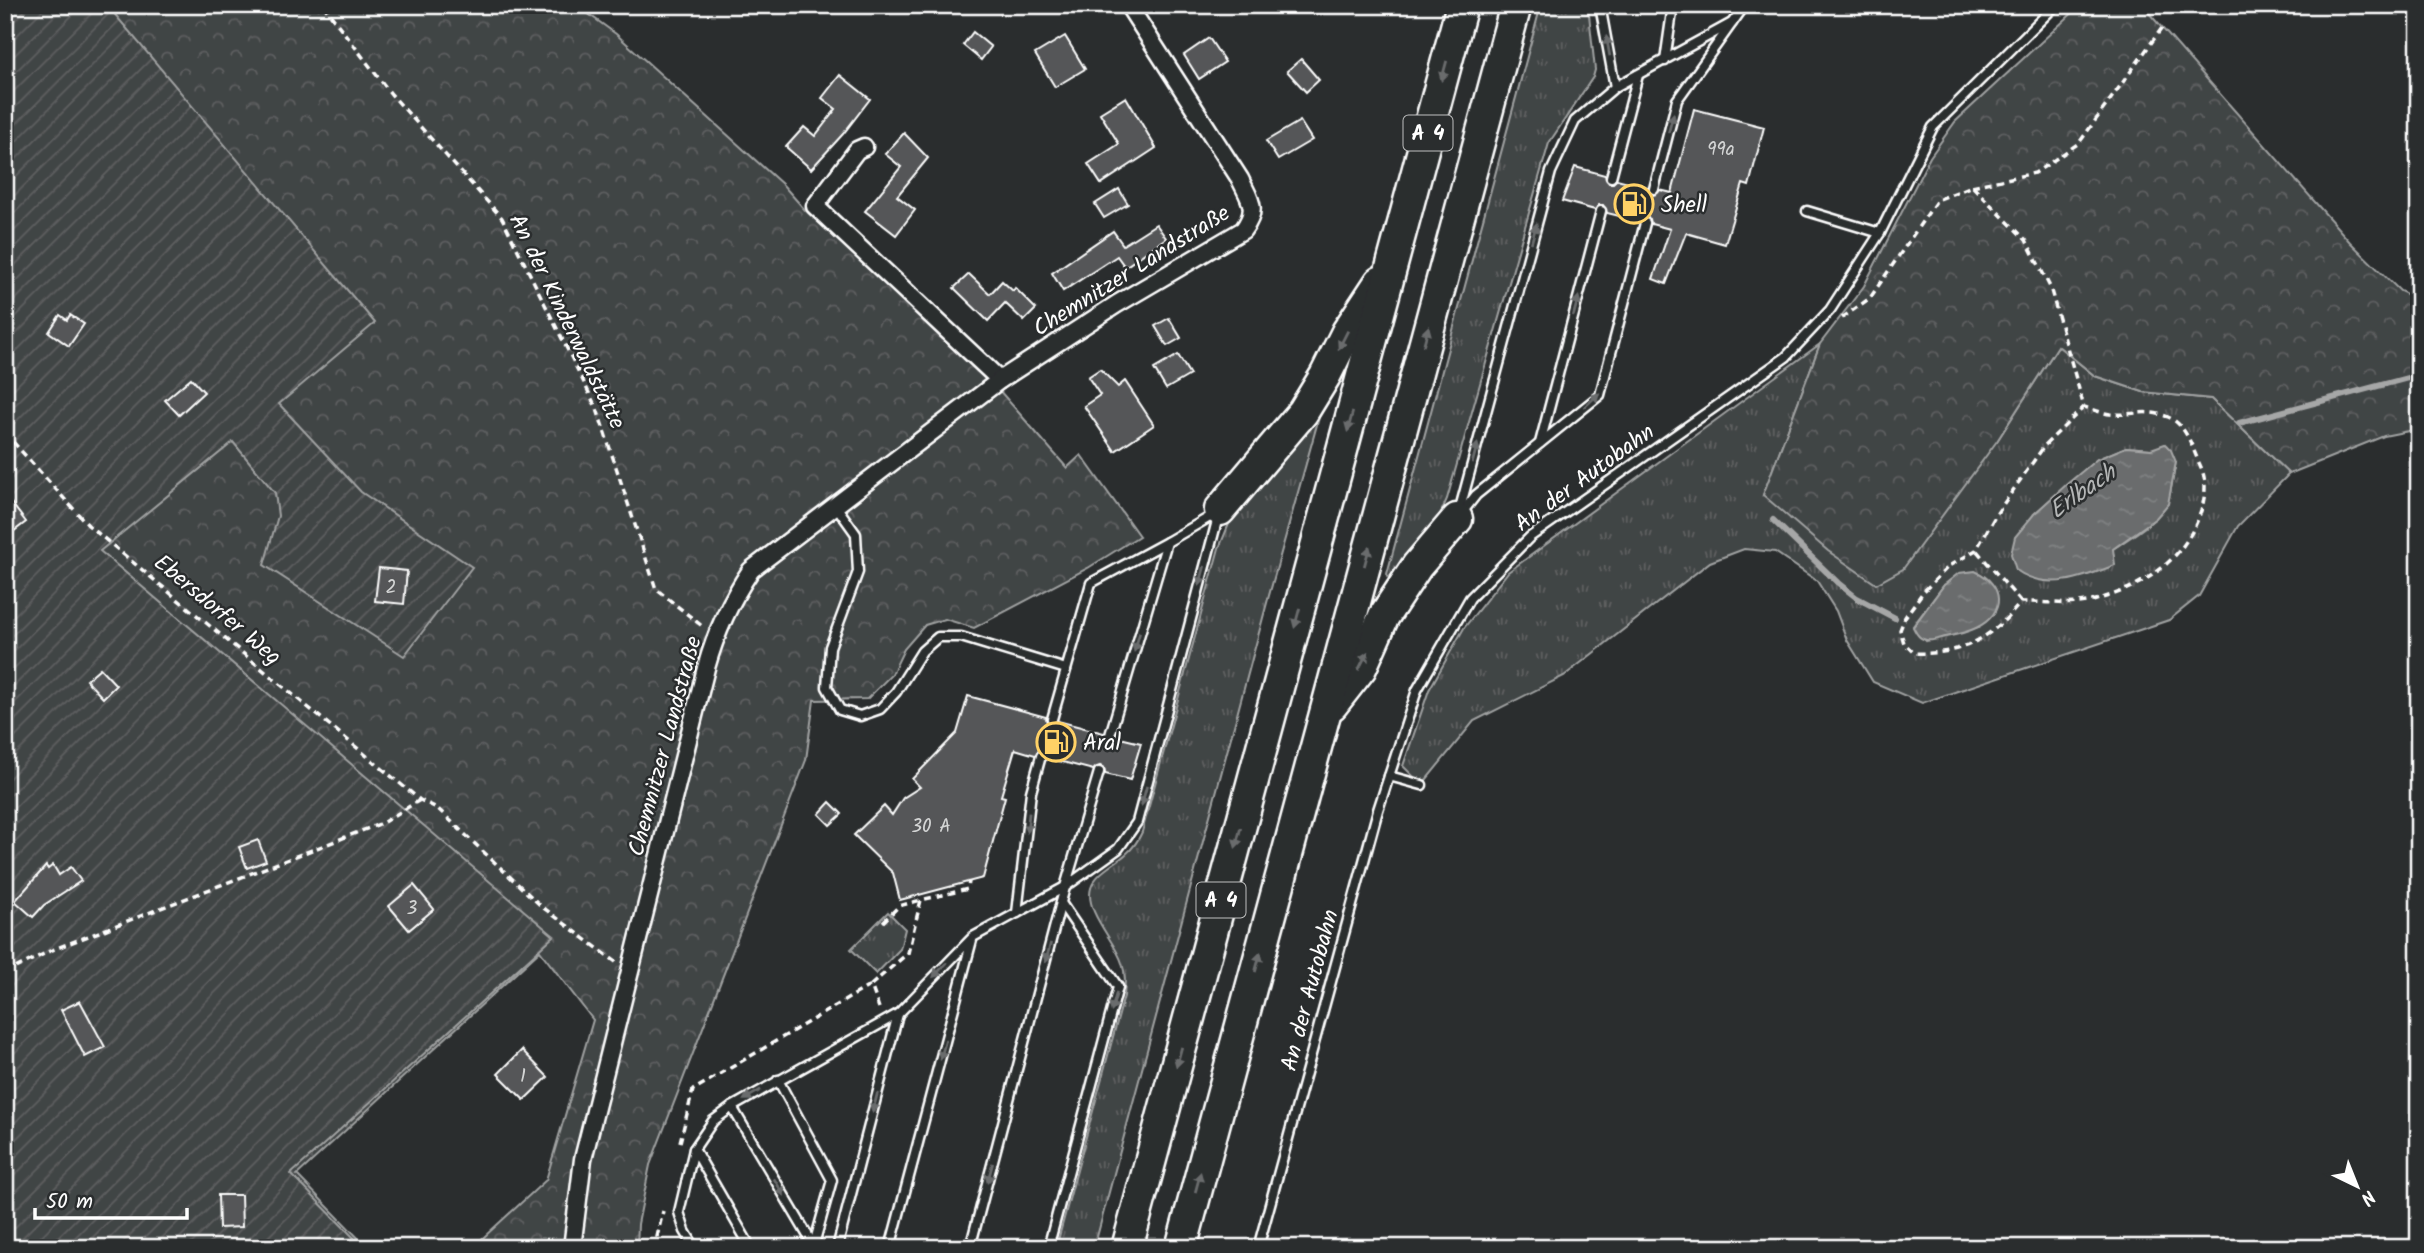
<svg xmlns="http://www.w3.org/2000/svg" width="2424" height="1253" viewBox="0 0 2424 1253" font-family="Kalam,sans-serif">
<defs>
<pattern id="grass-tufts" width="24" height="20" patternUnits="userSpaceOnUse" patternTransform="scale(1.75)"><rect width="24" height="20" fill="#414445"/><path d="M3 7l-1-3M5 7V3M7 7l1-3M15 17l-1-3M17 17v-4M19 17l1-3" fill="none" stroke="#5e6061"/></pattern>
<pattern id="forest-crowns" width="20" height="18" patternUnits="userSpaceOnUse" patternTransform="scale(1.75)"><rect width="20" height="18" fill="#414445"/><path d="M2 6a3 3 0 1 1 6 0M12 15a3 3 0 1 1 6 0" fill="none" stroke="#5e6061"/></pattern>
<pattern id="garden-furrows" width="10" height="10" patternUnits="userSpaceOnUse" patternTransform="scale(1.75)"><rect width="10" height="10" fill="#414445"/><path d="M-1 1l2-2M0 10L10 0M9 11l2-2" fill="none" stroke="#5e6061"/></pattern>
<pattern id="water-ripples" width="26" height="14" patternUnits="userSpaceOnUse" patternTransform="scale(1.75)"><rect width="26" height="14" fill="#6a6c6d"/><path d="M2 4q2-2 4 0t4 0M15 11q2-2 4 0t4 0" fill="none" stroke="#808283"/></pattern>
</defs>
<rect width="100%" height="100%" fill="#2a2d2e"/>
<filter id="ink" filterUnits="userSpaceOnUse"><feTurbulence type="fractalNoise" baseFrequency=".0143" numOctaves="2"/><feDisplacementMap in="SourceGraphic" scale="14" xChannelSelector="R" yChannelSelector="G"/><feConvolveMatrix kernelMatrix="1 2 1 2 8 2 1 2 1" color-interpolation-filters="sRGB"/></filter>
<g filter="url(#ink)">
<g fill="url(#grass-tufts)" stroke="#a0a2a2" stroke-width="2" fill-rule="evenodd">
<path d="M 1541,5 L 1588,5 L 1595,70 L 1593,77 L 1549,143 L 1447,499 L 1438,519 L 1389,579 L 1387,574 Z"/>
<path d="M 1820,344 L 1763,495 L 1997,441 L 2058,346 L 2095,376 L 2143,392 L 2211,399 L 2289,474 L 2238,526 L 2199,596 L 2169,620 L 1922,703 L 1873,682 L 1847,640 L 1836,611 L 1817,581 L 1775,552 L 1744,549 L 1710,562 L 1564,676 L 1474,721 L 1422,785 L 1403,766 L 1429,690 L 1464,628 L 1508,572 ZM 2126,447 L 2151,449 L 2176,462 C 2173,475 2172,489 2168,501 C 2162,519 2129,538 2113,549 L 2034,514 L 2097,459 ZM 1944,585 L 1979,627 L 1926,641 L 1913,626 Z"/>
<path d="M 1327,389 L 1268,599 L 1094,1248 L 1056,1248 L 1124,996 C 1125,984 1126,975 1122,963 C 1116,942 1084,911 1091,888 C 1096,872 1114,865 1126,854 C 1133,848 1138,841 1142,832 L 1219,548 L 1233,514 Z"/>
<path d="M 888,912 L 905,929 L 900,949 L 876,974 L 851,949 Z"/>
</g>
<g fill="url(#forest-crowns)" stroke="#a0a2a2" stroke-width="2">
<path d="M 5,5 L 576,5 L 616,34 L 783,185 L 805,210 L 985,374 L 1067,468 L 1081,455 L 1139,536 L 1088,568 L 974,628 L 945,619 L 925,625 L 904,649 L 892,674 L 867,699 L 814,700 L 806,760 L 650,1165 L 638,1224 L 637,1248 L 472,1248 L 546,1180 L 593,1020 L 540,951 L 297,1175 L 368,1248 L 5,1248 Z"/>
<path d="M 2081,5 L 2146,5 L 2148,12 L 2350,242 L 2400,291 L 2419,300 L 2419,429 L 2384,436 L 2289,474 L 2211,399 L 2143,392 L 2095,376 L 2058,346 L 1997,441 L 1903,569 L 1876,584 L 1828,551 L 1763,495 L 1820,344 L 1864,286 L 1930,157 L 1955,122 Z"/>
</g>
<path fill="url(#garden-furrows)" stroke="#a0a2a2" stroke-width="2" d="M 5,5 L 107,5 L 375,323 L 279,404 L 361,492 L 472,567 L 404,656 L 264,565 L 278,516 L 275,493 L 233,442 L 100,551 L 554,936 L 291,1174 L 363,1247 L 361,1248 L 5,1248 Z"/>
<g fill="url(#water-ripples)" stroke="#a6a7a7" stroke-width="2">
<path d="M 2165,444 L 2171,450 L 2176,462 L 2168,504 L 2156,518 L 2113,549 L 2115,565 C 2083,578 2047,592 2016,570 L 2011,554 L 2015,537 L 2034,514 L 2067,484 L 2097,459 L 2126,447 L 2151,449 Z"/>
<path d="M 1975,571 C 2004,584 2007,613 1976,628 C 1966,633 1955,635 1945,637 C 1937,639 1930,642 1923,639 C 1917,637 1916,632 1913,627 L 1944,585 L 1959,573 Z"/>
</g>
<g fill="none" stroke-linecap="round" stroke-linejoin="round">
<g stroke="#a6a7a7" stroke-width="6">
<path d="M 2239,423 L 2419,375"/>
<path d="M 1773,520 L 1838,583 L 1857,598 L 1895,618"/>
</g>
</g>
<g fill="#555758" stroke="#fff" stroke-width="2">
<path d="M 973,32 L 991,47 L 981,60 L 963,45 Z"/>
<path d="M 1065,36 L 1085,69 L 1055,87 L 1035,54 Z"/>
<path d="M 1209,38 L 1225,62 L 1199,79 L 1184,55 Z"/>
<path d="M 1301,59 L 1319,80 L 1306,92 L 1287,71 Z"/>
<path d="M 840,75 L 870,99 L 843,134 L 811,169 L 786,147 L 804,127 L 815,136 L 836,109 L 822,98 Z"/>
<path d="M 1126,97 L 1156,148 L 1101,184 L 1088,164 L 1119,144 L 1100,113 Z"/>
<path d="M 1694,109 L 1764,127 L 1749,186 L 1743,184 L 1725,244 L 1686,233 L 1666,284 L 1653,279 L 1670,229 L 1651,224 L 1650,219 L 1646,217 L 1639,221 L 1607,213 L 1603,205 L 1599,205 L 1595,210 L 1562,201 L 1575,167 L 1605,175 L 1609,183 L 1613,183 L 1617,179 L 1648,187 L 1649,193 L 1653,195 L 1660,190 L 1672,193 Z"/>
<path d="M 1300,121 L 1312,140 L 1278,160 L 1266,141 Z"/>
<path d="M 904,133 L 928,158 L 897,196 L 915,210 L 896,235 L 865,211 L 901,167 L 885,154 Z"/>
<path d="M 1119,189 L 1128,204 L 1104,218 L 1095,204 Z"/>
<path d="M 1156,224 L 1166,238 L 1125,267 L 1117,256 L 1063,291 L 1052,273 L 1113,231 L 1123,245 Z"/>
<path d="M 969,274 L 990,294 L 1002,281 L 1013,291 L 1015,288 L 1036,309 L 1024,321 L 1005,303 L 988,321 L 954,288 Z"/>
<path d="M 60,315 L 67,320 L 70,315 L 84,324 L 69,346 L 49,332 Z"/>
<path d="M 1169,318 L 1181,338 L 1167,346 L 1155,326 Z"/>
<path d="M 1178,355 L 1190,375 L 1166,389 L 1154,369 Z"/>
<path d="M 1100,369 L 1118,387 L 1125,381 L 1154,425 L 1115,451 L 1084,406 L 1100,395 L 1088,377 Z"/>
<path d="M 191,378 L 204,392 L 179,415 L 165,400 Z"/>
<path d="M 5,495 L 26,522 L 5,538 Z"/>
<path d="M 379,568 L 407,571 L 404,604 L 375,601 Z"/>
<path d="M 100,668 L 116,685 L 103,698 L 86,680 Z"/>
<path d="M 968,696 L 1046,717 L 1047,723 L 1051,725 L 1058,721 L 1104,733 L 1105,739 L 1109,741 L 1116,737 L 1141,743 L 1130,780 L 1105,774 L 1104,768 L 1100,766 L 1093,770 L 1047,758 L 1046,752 L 1042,750 L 1035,755 L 1015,749 L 1001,796 L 1005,797 L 983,878 L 900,900 L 893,873 L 854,835 L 884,806 L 892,815 L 903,798 L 920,787 L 912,779 L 957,733 Z"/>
<path d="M 830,802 L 842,814 L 830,825 L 819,814 Z"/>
<path d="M 258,840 L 266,861 L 247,868 L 239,847 Z"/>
<path d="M 53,865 L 59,875 L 71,867 L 81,881 L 44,905 L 33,917 L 15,901 L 46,866 L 48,869 Z"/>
<path d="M 414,885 L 434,909 L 409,930 L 389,906 Z"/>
<path d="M 80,1001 L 105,1047 L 85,1057 L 61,1010 Z"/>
<path d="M 522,1050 L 548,1077 L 524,1100 L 498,1074 Z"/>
<path d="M 218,1195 L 241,1195 L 242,1227 L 219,1228 Z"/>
</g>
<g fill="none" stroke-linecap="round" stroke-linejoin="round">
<g stroke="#fff" stroke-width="13">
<g id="lane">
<path d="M 1600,5 L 1615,87"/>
<path d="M 1665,61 L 1673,5"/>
<path d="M 1611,177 L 1638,75"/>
<path d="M 1654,189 L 1677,100 L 1745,5"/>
<path d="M 1807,211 L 1880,233"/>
<path d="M 1540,443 L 1601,211"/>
<path d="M 836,506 L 856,534 L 858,572 L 830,647 L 827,687 L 840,710 L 860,716 L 880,709 L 896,692 L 922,651 L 938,637 L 961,637 L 1066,669"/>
<path d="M 1459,512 L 1551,172 L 1575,121 L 1615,87 L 1732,23"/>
<path d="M 1461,514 L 1476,495 L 1600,395 L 1645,223"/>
<path d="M 1052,719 L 1091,583 L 1167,542"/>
<path d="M 1110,735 L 1167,542 L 1215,514"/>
<path d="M 1389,776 L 1422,785"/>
<path d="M 1017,913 L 1031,792 L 1041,756"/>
<path d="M 778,1080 L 832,1180 L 813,1248"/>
<path d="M 732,1107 L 814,1246"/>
<path d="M 694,1149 L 751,1248"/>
<path d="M 695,1248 L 685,1231 L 679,1212 L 694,1149 L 713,1121 L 732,1107 L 898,1014 L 973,937 L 1065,887 L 1118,849 L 1137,822 L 1218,517"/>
<path d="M 837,1248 L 898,1014"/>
<path d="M 890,1248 L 972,940"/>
<path d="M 970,1248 L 1065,887 L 1099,772"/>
<path d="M 1048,1248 L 1118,987 L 1061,903"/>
<path d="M 1258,1248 L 1378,810 L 1417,690 L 1470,598 L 1530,537 L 1786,357 L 1830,310 L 1880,233 L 1933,127 L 2056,5"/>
</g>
</g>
<g stroke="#fff" stroke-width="21">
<g id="street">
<path d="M 864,147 L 857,150 L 815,206 L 1000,380"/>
<path d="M 572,1248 L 583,1159 L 706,668 C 716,632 730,601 751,570 L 1000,380 L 1117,304 L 1243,230 C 1259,209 1250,200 1240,179 L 1128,5"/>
</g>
</g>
<g stroke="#fff" stroke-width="35">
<g id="highway">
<path d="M 1220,510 L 1303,412 L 1325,376 L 1347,332 L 1380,282"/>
<path d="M 1332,705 L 1361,668 L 1384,616 L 1417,566 L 1457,519"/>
<path d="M 1127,1248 L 1462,5"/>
<path d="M 1181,1248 L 1516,5"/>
</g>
</g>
<g stroke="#fff" stroke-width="3.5" stroke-dasharray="7 5" stroke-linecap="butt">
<path d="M 323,5 L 391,94 L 502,218 L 597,409 L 656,589 L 702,626"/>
<path d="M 1947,5 L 1949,7"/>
<path d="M 1972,186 L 2035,173 L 2079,143 L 2162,28"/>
<path d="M 1842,318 L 1870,298 L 1937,200 L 1972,186 L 2026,240 L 2050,287 L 2084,407 L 2045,445 L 1997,513 L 1976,550 L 1949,566 L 1923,592 L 1905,617 L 1900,630 L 1904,643 L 1914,653 C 1961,656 1992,638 2021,602 C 2046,601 2071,607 2096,600 C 2145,586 2184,561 2201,511 C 2206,494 2207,480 2200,465 C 2192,448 2187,425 2168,417 C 2146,408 2131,416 2110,414 C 2102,413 2092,409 2084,407"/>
<path d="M 5,433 L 88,525 L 420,800 L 437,808 L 541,906 L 616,962"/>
<path d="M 1977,551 L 2021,602"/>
<path d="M 883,922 L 899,906 L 921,900"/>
<path d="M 5,973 L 52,950 L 382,823 L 420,800"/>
<path d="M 879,1008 L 871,985 L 908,953 L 921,900 L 968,889 L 969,881"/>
<path d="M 680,1142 L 693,1090 L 871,985"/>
<path d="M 663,1248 L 657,1237 L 663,1211"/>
</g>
<use href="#lane" stroke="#2a2d2e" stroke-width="8"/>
<use href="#street" stroke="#2a2d2e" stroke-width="16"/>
<use href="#highway" stroke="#2a2d2e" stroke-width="30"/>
</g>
<defs><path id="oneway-solid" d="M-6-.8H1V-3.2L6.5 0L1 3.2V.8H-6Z" transform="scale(1.75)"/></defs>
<g fill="#6a6c6d">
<use href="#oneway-solid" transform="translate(1608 46) rotate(-100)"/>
<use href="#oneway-solid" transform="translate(1444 71) rotate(105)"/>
<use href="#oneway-solid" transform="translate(1671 123) rotate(-75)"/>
<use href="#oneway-solid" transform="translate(1534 233) rotate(-75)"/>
<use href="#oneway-solid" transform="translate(1576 306) rotate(-75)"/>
<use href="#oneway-solid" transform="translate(1426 336) rotate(-75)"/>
<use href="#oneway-solid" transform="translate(1343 340) rotate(117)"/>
<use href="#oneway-solid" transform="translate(1592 400) rotate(-43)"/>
<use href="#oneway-solid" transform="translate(1350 422) rotate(105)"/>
<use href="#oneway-solid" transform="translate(1475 453) rotate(-75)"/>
<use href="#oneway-solid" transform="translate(1367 556) rotate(-75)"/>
<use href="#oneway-solid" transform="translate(1202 576) rotate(105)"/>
<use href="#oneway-solid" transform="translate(1297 618) rotate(105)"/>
<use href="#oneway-solid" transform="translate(1137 642) rotate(106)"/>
<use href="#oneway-solid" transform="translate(1363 661) rotate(-63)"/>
<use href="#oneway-solid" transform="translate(1144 796) rotate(105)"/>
<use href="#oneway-solid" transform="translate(1028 823) rotate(96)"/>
<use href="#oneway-solid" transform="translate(1238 838) rotate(105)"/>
<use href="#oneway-solid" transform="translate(1048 953) rotate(105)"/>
<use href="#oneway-solid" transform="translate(1258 962) rotate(-75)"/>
<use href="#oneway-solid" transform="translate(940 970) rotate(134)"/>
<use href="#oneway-solid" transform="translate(1114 1002) rotate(105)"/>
<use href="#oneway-solid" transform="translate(943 1050) rotate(105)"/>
<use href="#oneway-solid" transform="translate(1179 1057) rotate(105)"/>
<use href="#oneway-solid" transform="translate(752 1095) rotate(150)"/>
<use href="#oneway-solid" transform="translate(875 1103) rotate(104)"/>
<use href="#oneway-solid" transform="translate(990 1173) rotate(105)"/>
<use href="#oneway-solid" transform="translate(1198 1182) rotate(-75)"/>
<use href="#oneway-solid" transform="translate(779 1187) rotate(59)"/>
</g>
</g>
<defs>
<g id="fuel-ring" transform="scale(2.0125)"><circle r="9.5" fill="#2a2d2e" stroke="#ffd166" stroke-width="1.5"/><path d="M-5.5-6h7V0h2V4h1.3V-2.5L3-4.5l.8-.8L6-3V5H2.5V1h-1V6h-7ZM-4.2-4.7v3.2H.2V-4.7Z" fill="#ffd166"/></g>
</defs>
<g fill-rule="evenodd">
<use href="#fuel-ring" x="1634" y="204"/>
<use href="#fuel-ring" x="1056" y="742"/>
</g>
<g text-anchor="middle" stroke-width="5" stroke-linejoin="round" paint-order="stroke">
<g font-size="19" fill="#d4d5d5">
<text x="1721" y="155">99a</text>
<text x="391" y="593">2</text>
<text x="931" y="832">30 A</text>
<text x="412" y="914">3</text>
<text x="523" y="1082">1</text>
</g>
<g fill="#2a2d2e" stroke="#bfc0c0" stroke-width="2">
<rect x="1403.5" y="115.5" width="49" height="35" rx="5"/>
<rect x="1196.5" y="882.5" width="49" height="35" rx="5"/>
</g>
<g font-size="21" font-weight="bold" fill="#fff">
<text x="1428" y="140">A 4</text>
<text x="1221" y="907">A 4</text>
</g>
<g font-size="23" fill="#fff" stroke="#2a2d2e" text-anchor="start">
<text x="1661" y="212">Shell</text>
<text x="1083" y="750">Aral</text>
</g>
<g font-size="23" fill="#fff" stroke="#2a2d2e">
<text transform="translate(1131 270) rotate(-32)" y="8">Chemnitzer Landstraße</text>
<text transform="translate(568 321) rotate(64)" y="8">An der Kinderwaldstätte</text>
<text transform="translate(1584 477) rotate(-36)" y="8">An der Autobahn</text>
<text transform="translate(218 609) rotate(40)" y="8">Ebersdorfer Weg</text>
<text transform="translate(664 746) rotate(-75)" y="8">Chemnitzer Landstraße</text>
<text transform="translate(1309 990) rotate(-75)" y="8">An der Autobahn</text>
</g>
<g font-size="24" font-style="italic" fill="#b4b6b6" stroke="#2a2d2e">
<text transform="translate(2082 491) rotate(-35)" y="8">Erlbach</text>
</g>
</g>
<rect width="2424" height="1253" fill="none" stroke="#2a2d2e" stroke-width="28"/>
<rect x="14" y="14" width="2396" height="1225" fill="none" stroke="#fff" stroke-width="2.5" filter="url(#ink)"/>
<g transform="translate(2357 1186) rotate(137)" stroke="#2a2d2e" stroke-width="5" paint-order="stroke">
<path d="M0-5L12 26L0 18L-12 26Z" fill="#ffffff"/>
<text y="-10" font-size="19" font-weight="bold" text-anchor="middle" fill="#ffffff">N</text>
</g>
<path d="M35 1208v10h152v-10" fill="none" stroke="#ffffff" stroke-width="3.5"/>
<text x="46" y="1208" font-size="21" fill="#ffffff" stroke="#2a2d2e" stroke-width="5" paint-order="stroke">50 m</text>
</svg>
